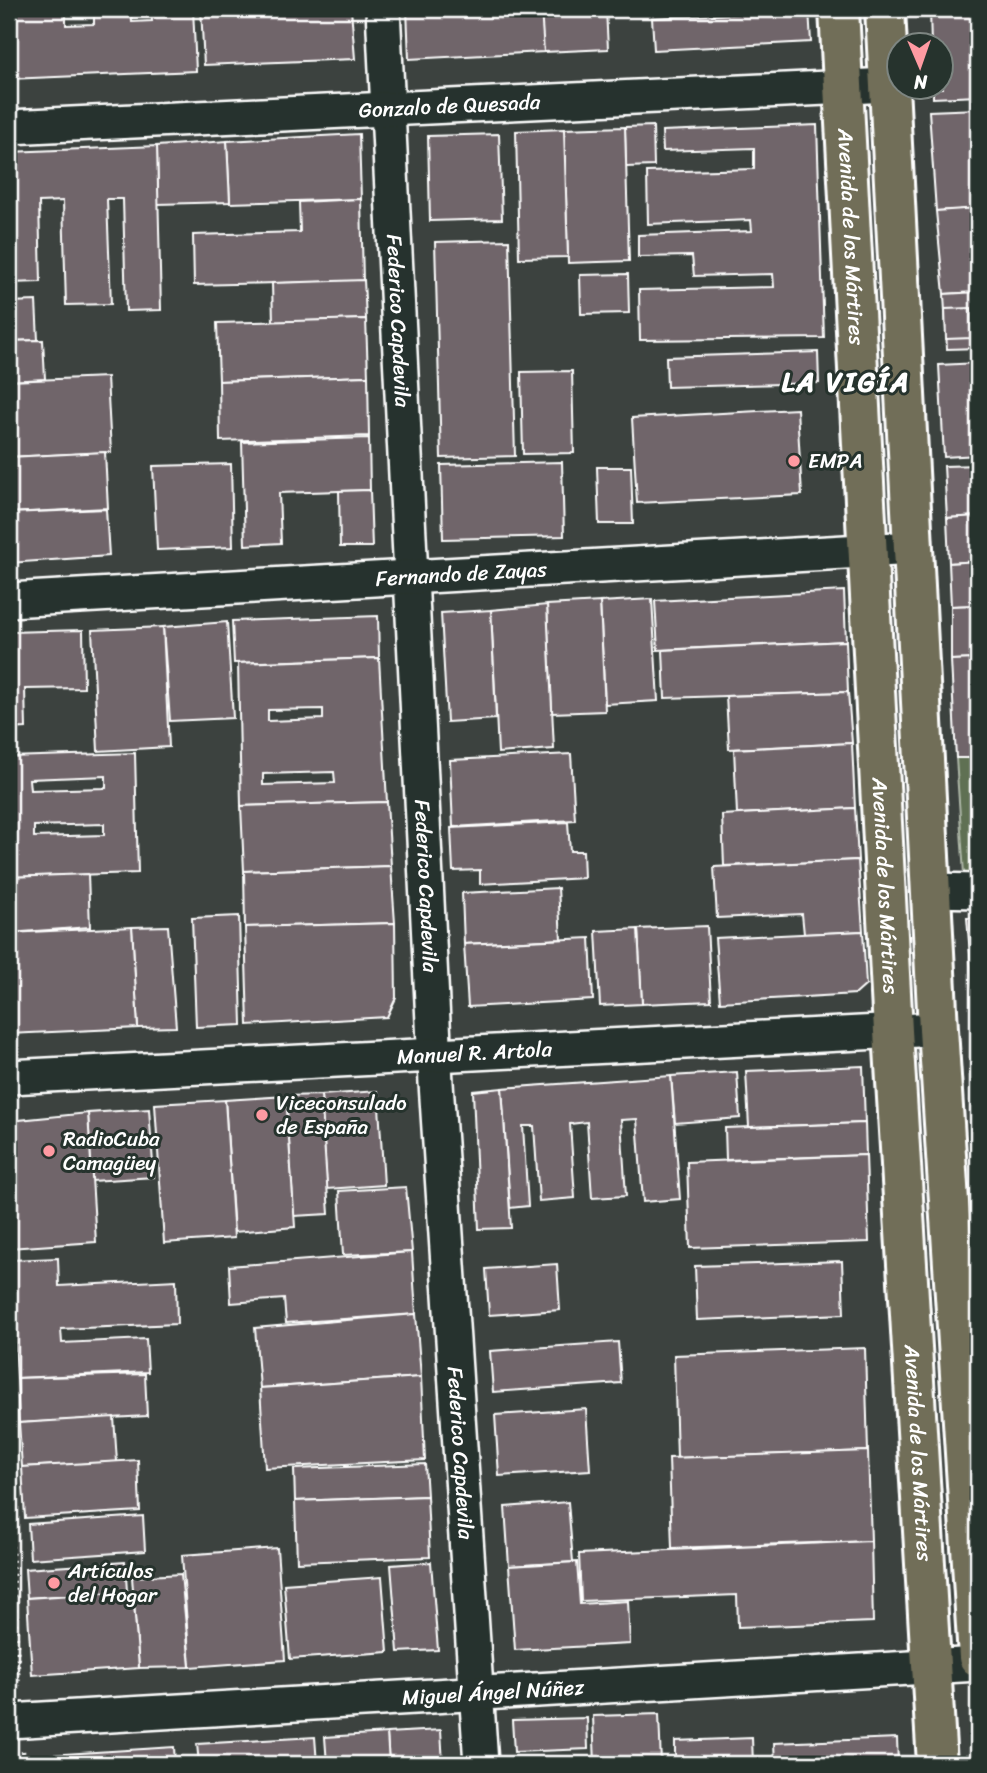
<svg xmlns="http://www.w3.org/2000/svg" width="987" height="1773" viewBox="0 0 987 1773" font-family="Sriracha,sans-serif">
<rect width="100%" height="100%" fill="#3c423f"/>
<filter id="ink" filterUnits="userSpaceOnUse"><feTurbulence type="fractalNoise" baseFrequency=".0143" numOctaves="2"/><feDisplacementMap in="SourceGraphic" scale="14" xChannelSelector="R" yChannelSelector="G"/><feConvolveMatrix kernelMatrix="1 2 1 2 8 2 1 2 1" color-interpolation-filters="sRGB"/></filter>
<g filter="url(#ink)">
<path fill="#5e6f52" stroke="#aeb7a8" stroke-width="2" d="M 956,758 L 978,758 L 978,874 L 964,874 Z"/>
<g fill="#70656a" stroke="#fff" stroke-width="2" fill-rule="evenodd">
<path d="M 9,9 L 66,9 L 66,25 L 94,24 L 94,9 L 131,9 L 132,22 L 152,21 L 151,9 L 193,9 L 196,71 L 9,79 Z"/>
<path d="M 201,9 L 351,9 L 355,59 L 204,65 Z"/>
<path d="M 407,9 L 542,9 L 544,52 L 409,59 Z"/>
<path d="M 541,9 L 606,9 L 608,49 L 544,52 Z"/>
<path d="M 738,9 L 809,9 L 811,42 L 654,50 L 652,18 L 738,14 Z"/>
<path d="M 930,9 L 978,9 L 978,96 L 933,98 L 933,88 L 942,88 L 942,46 L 931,46 Z"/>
<path d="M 978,109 L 978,209 L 936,211 L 929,111 Z"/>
<path d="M 817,125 L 824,338 L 640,340 L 639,290 L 774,287 L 773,274 L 694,276 L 692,256 L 638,257 L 638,235 L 752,231 L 751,220 L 648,224 L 647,172 L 754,169 L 754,148 L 663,151 L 662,131 Z"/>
<path d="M 653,126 L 654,166 L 626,167 L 625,127 Z"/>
<path d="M 625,127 L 629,261 L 568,263 L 564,129 Z"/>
<path d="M 564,129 L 568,257 L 519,258 L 516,131 Z"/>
<path d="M 359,134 L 361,199 L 230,203 L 227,141 Z"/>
<path d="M 499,134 L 502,219 L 430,221 L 428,136 Z"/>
<path d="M 227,141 L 230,202 L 158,204 L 157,146 Z"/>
<path d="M 157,146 L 161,310 L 126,311 L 123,199 L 107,199 L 111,304 L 66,305 L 63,201 L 39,202 L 41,282 L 9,283 L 9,152 Z"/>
<path d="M 361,199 L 363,281 L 194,285 L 193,235 L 300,232 L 299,202 Z"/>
<path d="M 978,208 L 978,292 L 944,294 L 936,211 Z"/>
<path d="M 509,240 L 515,456 L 441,458 L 435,242 Z"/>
<path d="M 628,274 L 629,313 L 581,314 L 580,275 Z"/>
<path d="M 364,280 L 366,319 L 273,322 L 272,283 Z"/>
<path d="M 978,292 L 978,348 L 947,349 L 944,294 Z"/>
<path d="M 36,301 L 38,340 L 9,341 L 9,302 Z"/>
<path d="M 971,308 L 972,338 L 946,339 L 945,309 Z"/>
<path d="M 366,319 L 368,376 L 219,381 L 217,323 Z"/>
<path d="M 43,340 L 45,379 L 9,381 L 9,341 Z"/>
<path d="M 818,352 L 819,383 L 667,387 L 666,357 Z"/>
<path d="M 978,363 L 978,455 L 944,457 L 939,365 Z"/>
<path d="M 572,371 L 574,453 L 523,454 L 521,372 Z"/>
<path d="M 368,376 L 369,436 L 220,441 L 219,381 Z"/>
<path d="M 107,377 L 111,452 L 9,457 L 9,381 Z"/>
<path d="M 797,409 L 802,495 L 637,503 L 632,418 Z"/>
<path d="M 369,438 L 370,490 L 279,493 L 281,543 L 245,545 L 242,442 Z"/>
<path d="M 105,452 L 108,508 L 9,513 L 9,457 Z"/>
<path d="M 562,462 L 564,536 L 443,539 L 441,465 Z"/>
<path d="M 231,464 L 233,547 L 157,550 L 153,466 Z"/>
<path d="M 978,465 L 978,516 L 947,518 L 944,466 Z"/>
<path d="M 597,467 L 631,467 L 633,524 L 599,524 Z"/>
<path d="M 370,490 L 372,547 L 340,547 L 339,491 Z"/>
<path d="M 106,509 L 109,556 L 9,563 L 9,513 Z"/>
<path d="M 978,516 L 978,561 L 949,563 L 947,518 Z"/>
<path d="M 978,561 L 978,605 L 951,606 L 949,563 Z"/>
<path d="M 844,591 L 846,641 L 658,650 L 655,601 Z"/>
<path d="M 652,599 L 658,701 L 605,704 L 600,602 Z"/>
<path d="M 600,602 L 605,711 L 552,713 L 547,605 Z"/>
<path d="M 547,605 L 554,749 L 498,753 L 491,610 Z"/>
<path d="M 978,605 L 978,659 L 951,660 L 951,606 Z"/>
<path d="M 491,610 L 496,719 L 447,722 L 441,613 Z"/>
<path d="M 378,616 L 379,658 L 234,663 L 232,621 Z"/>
<path d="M 227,622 L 233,718 L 170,721 L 163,627 Z"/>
<path d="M 163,627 L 169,747 L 98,751 L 92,630 Z"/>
<path d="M 83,630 L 84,688 L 25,689 L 26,728 L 9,729 L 9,632 Z"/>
<path d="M 846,641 L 848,692 L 665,698 L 663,650 Z"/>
<path d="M 379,658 L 387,802 L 241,806 L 238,663 ZM 323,709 L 323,719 L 268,721 L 268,710 ZM 334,772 L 335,783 L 263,785 L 263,774 Z"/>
<path d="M 978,659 L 978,758 L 956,758 L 951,660 Z"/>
<path d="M 848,692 L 852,743 L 729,749 L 726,696 Z"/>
<path d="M 852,743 L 855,808 L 737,814 L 734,749 Z"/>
<path d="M 135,753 L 138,873 L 9,877 L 9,757 ZM 106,776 L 106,788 L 30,790 L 29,779 ZM 104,824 L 104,835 L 34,837 L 34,826 Z"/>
<path d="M 571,754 L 575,820 L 453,827 L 450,760 Z"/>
<path d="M 387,802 L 391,866 L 244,871 L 241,806 Z"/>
<path d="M 855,808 L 858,860 L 724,866 L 722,815 Z"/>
<path d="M 568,822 L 570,851 L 583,851 L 584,878 L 480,884 L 480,870 L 453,871 L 451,828 Z"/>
<path d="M 858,860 L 863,931 L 804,934 L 802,914 L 717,918 L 714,867 Z"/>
<path d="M 391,866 L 395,923 L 245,927 L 244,871 Z"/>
<path d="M 88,874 L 90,927 L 9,933 L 9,877 Z"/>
<path d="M 558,888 L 561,939 L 464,944 L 462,893 Z"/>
<path d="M 239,916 L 242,1025 L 196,1027 L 192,918 Z"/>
<path d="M 967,918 L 978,918 L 978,1014 L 975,1015 Z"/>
<path d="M 395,923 L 396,998 L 387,1017 L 248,1025 L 245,927 Z"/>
<path d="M 168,926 L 176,1027 L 138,1028 L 132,927 Z"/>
<path d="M 707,926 L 711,1001 L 642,1004 L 638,929 Z"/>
<path d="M 132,927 L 138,1028 L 9,1034 L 9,933 Z"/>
<path d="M 638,929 L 642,1004 L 600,1006 L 596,931 Z"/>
<path d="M 863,931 L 866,985 L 856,994 L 720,1002 L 715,938 Z"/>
<path d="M 590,938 L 593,1000 L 468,1007 L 464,944 Z"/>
<path d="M 863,1066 L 865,1123 L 749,1127 L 746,1071 Z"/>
<path d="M 737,1072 L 740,1118 L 675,1123 L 671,1076 Z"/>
<path d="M 671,1076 L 680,1199 L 643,1202 L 637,1119 L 621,1120 L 626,1196 L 592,1198 L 587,1122 L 570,1124 L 575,1198 L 539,1201 L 534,1126 L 523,1126 L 528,1206 L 510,1208 L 502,1088 Z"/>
<path d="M 502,1088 L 511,1228 L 479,1229 L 473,1091 Z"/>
<path d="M 378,1091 L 384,1185 L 327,1189 L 321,1095 Z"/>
<path d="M 321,1095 L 329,1214 L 294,1216 L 286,1096 Z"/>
<path d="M 286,1096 L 295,1227 L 234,1232 L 225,1100 Z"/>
<path d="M 225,1100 L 234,1238 L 164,1243 L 155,1104 Z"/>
<path d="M 149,1109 L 154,1177 L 92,1181 L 88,1113 Z"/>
<path d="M 88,1113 L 96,1242 L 9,1248 L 9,1121 Z"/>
<path d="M 865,1123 L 866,1155 L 726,1160 L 725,1128 Z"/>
<path d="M 866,1155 L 869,1242 L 690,1248 L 687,1162 Z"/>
<path d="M 406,1187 L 412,1252 L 343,1255 L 339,1191 Z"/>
<path d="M 412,1252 L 416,1314 L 286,1323 L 284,1299 L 231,1303 L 229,1266 Z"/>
<path d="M 58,1258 L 59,1286 L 176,1280 L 177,1324 L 61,1329 L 62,1343 L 146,1339 L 148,1372 L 17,1378 L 11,1260 Z"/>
<path d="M 842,1261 L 844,1314 L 697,1320 L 695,1266 Z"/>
<path d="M 557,1264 L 560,1310 L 489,1315 L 486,1269 Z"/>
<path d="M 416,1314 L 421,1377 L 260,1388 L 255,1328 Z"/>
<path d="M 618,1342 L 621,1383 L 493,1392 L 490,1351 Z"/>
<path d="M 865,1348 L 868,1451 L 677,1458 L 674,1355 Z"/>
<path d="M 145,1374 L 147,1416 L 19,1423 L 17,1378 Z"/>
<path d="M 421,1377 L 425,1460 L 265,1468 L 260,1388 Z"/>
<path d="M 586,1409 L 590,1470 L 499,1476 L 495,1415 Z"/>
<path d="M 114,1417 L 117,1462 L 22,1467 L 19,1423 Z"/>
<path d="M 868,1451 L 871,1541 L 672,1548 L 669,1458 Z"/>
<path d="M 138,1460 L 140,1511 L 25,1518 L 22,1467 Z"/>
<path d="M 425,1464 L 427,1496 L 295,1501 L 294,1469 Z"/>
<path d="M 427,1496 L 430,1557 L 297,1562 L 295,1501 Z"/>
<path d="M 568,1502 L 573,1562 L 509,1566 L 505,1507 Z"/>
<path d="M 143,1516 L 145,1551 L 30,1559 L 28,1524 Z"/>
<path d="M 871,1541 L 873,1622 L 738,1627 L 737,1595 L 581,1601 L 579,1554 Z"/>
<path d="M 277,1548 L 285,1660 L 190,1667 L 182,1555 Z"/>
<path d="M 125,1562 L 127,1591 L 27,1598 L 25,1569 Z"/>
<path d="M 431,1562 L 438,1650 L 398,1652 L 391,1565 Z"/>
<path d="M 577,1562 L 580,1604 L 628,1601 L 630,1644 L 515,1650 L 509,1566 Z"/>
<path d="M 181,1574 L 190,1667 L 139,1668 L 132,1577 Z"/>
<path d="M 382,1577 L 388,1652 L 290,1659 L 284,1584 Z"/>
<path d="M 133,1591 L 139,1668 L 32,1675 L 27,1598 Z"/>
<path d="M 659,1714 L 661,1764 L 595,1764 L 593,1716 Z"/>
<path d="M 587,1718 L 588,1749 L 514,1752 L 512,1720 Z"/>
<path d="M 441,1730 L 443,1764 L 389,1764 L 387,1733 Z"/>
<path d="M 387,1733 L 389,1764 L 327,1764 L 325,1737 Z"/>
<path d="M 315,1737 L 317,1764 L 199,1764 L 197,1744 Z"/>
<path d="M 752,1738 L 753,1764 L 675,1764 L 675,1741 Z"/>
<path d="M 897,1738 L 898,1764 L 775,1764 L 774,1743 Z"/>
<path d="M 174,1747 L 175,1764 L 33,1764 L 33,1756 Z"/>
</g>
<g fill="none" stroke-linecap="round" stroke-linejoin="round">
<g stroke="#fff" stroke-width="38">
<g id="minor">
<path id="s1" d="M 383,9 L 436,1083 L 481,1764"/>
<path id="s2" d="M 9,127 L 889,85"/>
<path id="s3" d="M 9,600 L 914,548"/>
<path d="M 931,890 L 978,891"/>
<path id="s4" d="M 9,1077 L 938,1029"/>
<path id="s5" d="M 9,1721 L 978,1664"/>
</g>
</g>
<g stroke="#fff" stroke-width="44">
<g id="major">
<path id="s6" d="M 839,9 L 893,1031 L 937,1764"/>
<path d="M 885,9 L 938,1029 L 978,1657"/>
</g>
</g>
<g stroke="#fff" stroke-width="4.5" stroke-dasharray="2 5" stroke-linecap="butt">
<path d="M 9,1490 L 19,1686"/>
<path d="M 23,1751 L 24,1764"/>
</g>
<use href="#minor" stroke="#26332d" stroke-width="33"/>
<use href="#major" stroke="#716e59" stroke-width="38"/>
</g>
</g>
<g fill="#ff9aa2" stroke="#26332d" stroke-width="2.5">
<circle cx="794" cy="461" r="7"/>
<circle cx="262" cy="1115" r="7"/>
<circle cx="49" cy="1151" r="7"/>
<circle cx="54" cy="1583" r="7"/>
</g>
<g text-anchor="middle" stroke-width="6" stroke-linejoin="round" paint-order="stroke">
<g font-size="21" fill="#fff" stroke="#26332d">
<text dy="7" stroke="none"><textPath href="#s2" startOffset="441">Gonzalo de Quesada</textPath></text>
<text dy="7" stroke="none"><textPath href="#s6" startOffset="228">Avenida de los Mártires</textPath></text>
<text dy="7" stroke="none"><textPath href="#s1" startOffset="312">Federico Capdevila</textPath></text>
<text dy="7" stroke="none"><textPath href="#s3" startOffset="453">Fernando de Zayas</textPath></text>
<text dy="7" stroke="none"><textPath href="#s1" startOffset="878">Federico Capdevila</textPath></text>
<text dy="7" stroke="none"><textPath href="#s6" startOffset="878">Avenida de los Mártires</textPath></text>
<text dy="7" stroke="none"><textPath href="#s4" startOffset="466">Manuel R. Artola</textPath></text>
<text dy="7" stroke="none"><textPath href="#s1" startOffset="1446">Federico Capdevila</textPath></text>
<text dy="7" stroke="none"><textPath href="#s6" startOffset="1446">Avenida de los Mártires</textPath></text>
<text dy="7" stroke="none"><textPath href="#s5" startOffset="485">Miguel Ángel Núñez</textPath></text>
</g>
<g font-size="21" fill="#fff" stroke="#26332d" text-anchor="start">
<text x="808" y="468">EMPA</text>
<text x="276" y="1110">Viceconsulado<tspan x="276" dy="24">de España</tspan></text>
<text x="63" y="1146">RadioCuba<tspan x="63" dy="24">Camagüey</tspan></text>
<text x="68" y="1578">Artículos<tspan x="68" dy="24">del Hogar</tspan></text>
</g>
<g font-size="28" font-weight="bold" letter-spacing="2" fill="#fff" stroke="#26332d">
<text x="846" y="391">LA VIGÍA</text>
</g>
</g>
<rect width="987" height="1773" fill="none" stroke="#26332d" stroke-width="35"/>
<rect x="18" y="18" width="952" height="1738" fill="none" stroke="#fff" stroke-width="2.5" filter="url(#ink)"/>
<g transform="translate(920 66) rotate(178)"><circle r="33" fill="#26332d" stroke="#7d8581" stroke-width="2"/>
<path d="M0-5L12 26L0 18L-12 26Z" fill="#ff9aa2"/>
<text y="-10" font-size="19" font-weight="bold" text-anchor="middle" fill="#ffffff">N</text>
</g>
</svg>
